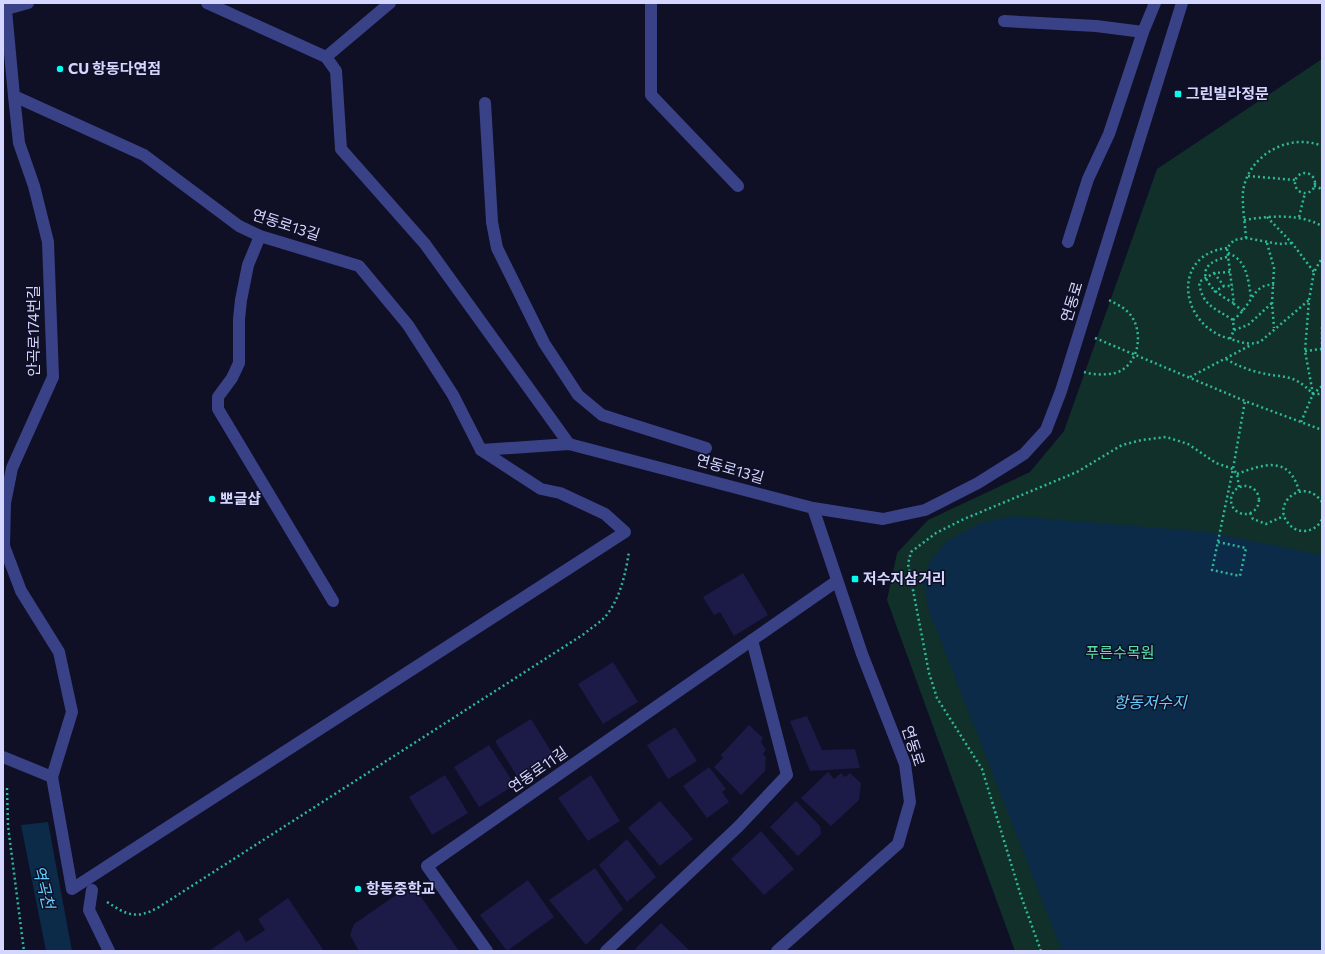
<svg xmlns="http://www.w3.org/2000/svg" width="1325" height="954" viewBox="0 0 1325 954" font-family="Commissioner,'Noto Sans KR',sans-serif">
<rect width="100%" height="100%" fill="#0f0f26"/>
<path fill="#11302a" d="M 1322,59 L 1322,951 L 1015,951 L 887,600 L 897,553 L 928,520 L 1030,472 L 1064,431 L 1157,169 Z"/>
<g fill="#0b2b48">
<path d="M 1013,516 L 1208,532 L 1322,555 L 1322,951 L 1062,951 L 928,608 L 924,582 L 930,561 L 948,540 L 980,523 Z"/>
<path d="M 48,822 L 72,951 L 46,951 L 21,825 Z"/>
</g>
<g fill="#1c1a47">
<path d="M 743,573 L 768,615 L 734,636 L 720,612 L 714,615 L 703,597 Z"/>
<path d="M 613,662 L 638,702 L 603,724 L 578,684 Z"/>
<path d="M 807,716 L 822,750 L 855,749 L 860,768 L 810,771 L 790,721 Z"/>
<path d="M 531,719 L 556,759 L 520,781 L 495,741 Z"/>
<path d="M 749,725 L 763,738 L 761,742 L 766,750 L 763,754 L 766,757 L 765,771 L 741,795 L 714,767 L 723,758 L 721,755 Z"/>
<path d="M 675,727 L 697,761 L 668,779 L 647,745 Z"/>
<path d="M 489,745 L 515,785 L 479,807 L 454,767 Z"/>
<path d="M 709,767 L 726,789 L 722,792 L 729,802 L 707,818 L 683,786 Z"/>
<path d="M 828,772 L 834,779 L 841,773 L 845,777 L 850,773 L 861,783 L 859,800 L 831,826 L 801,798 Z"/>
<path d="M 445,775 L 468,813 L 432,835 L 409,797 Z"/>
<path d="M 591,775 L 620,821 L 588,841 L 558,798 Z"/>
<path d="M 660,801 L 693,839 L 660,866 L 628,828 Z"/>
<path d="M 796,801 L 820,826 L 821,834 L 798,856 L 770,827 Z"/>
<path d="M 761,831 L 794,869 L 764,895 L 731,859 Z"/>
<path d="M 627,839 L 656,877 L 627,902 L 599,865 Z"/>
<path d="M 595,868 L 623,909 L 586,945 L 549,900 Z"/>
<path d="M 528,880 L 554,917 L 507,951 L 480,915 Z"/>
<path d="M 412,884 L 459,951 L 359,951 L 350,935 L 354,924 Z"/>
<path d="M 288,898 L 324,951 L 209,951 L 239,930 L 246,942 L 265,930 L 258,919 Z"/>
<path d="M 661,923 L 690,951 L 638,951 L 635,949 Z"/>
</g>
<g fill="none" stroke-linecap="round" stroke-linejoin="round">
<g stroke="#2db99a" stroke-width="2.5" stroke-dasharray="2 3" stroke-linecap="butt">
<circle cx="1305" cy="183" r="10"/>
<path d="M 1248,176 L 1295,180"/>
<path d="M 1314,186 L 1322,189"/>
<path d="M 1267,217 L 1292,243 L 1314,272"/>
<path d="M 1299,217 L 1305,193"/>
<path d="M 1244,220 C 1270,216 1298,213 1322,226"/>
<path d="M 1246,238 C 1245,223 1242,207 1243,192 C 1247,156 1289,132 1322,146"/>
<path d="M 1267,243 L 1274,268 L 1272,303 L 1274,328"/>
<path d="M 1227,248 C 1175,254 1178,315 1219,335 C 1223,337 1227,338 1231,339 C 1242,343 1249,345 1260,342 L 1309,300"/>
<path d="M 1228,253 C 1247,260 1248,279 1251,297"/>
<path d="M 1227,257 C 1187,266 1210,292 1234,303"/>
<path d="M 1230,272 L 1214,273 L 1199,282 C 1202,306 1215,308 1233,320 L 1234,330 L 1230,339"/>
<path d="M 1214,273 L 1224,286 L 1233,286"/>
<path d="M 1214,292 L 1224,286"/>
<path d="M 1243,311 L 1234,304 L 1227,248 L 1234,240 L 1246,238 L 1279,244 L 1292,243"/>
<path d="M 1233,320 C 1237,317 1241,313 1244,309 C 1253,298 1257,283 1274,285"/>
<path d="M 1234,330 L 1248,325 L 1272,303"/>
<path d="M 1095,338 L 1245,401 L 1322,430"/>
<path d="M 1322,349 L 1322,326"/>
<path d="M 1305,351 L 1322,349"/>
<path d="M 1226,359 C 1236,365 1246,369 1257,372 C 1284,379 1292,372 1313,394 L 1322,394"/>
<path d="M 1084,372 C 1093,375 1106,375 1115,373 C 1140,366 1145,329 1128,312 C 1122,306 1114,303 1107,299"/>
<path d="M 1190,377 L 1251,345"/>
<path d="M 1313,394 L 1305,351 L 1309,300 L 1314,272 L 1322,258"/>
<path d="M 1301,422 L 1313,394 L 1322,386"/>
<path d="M 1237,474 C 1264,464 1289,455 1299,491"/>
<circle cx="1245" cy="500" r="14"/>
<path d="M 1322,502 C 1303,475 1270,505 1289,524 C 1293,529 1298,531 1305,531 C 1313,530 1319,526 1322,519"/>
<path d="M 1250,513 L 1253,519 L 1266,524 L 1284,516"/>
<path d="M 1218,542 L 1246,548 L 1240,576 L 1212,570 L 1233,469 L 1245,401"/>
<path d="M 7,788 L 8,826 L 24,951"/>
<path d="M 107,902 C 127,915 136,920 159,907 L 584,634 C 590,629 596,625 602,620 C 619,604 626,573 629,551"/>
<path d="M 1041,951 L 1021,896 L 982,769 L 937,698 L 929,673 L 908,564 L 911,552 L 936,533 L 964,519 L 1077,472 L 1122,445 L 1142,440 L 1166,437 L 1188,444 L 1216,463 L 1233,469 L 1237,474 L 1239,487"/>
</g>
<g stroke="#394286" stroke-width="12">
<path d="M 207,3 L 326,57"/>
<path d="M 390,3 L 326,57 L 336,71 L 341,149 L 425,244 L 569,444"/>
<path d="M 651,3 L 651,95 L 738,186"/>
<path d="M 3,10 L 28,3"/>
<path d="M 6,10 L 14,96 L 144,155 L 239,226 L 260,236 L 359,266 L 408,325 L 453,395 L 481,450 L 541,489 L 560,493 L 605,514 L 625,532 L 72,889 L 52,777"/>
<path d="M 1004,21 L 1096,26 L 1143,32"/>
<path d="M 485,103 L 492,222 L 497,248 L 544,343 L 578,395 L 602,415 L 706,448"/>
<path d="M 260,236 L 248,265 L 241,300 L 239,319 L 239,363 L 232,378 L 218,397 L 218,409 L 333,601"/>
<path d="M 1068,242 L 1088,179 L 1109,134 L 1143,32 L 1155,3"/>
<path d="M 481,450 L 569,444 L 813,508 L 883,519 L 925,510 L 978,483 L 1024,454 L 1046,430 L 1061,391 L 1182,3"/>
<path d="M 3,757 L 52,777 L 72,712 L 59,652 L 21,591 L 4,546 L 5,503 L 12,468 L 53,377 L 48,242 L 34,186 L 19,143 L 14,96"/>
<path d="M 92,890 L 89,910 L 109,951"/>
<path d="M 487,951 L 427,866 L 837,581"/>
<path d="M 606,951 L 738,827 L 787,775 L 752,640"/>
<path d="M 777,951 L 898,844 L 910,802 L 905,764 L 862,654 L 813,508"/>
</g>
</g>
<g fill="#00ffef" stroke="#0f0f26" stroke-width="1.5">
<circle cx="60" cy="69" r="4"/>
<rect x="1174" y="90" width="8" height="8" rx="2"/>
<circle cx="212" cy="499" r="4"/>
<rect x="851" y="575" width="8" height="8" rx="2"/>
<circle cx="358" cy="889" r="4"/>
</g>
<g text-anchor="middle" stroke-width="3" stroke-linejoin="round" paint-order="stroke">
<g font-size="15" font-weight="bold" fill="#d4d6ff" stroke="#0f0f26" text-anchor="start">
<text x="68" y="74">CU 항동다연점</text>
<text x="1186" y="99">그린빌라정문</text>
<text x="220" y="504">뽀글샵</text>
<text x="863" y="584">저수지삼거리</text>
<text x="366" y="894">항동중학교</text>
</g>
<g font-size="15" fill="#d4d6ff" stroke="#0f0f26">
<text transform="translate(286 225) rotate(18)" y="5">연동로13길</text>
<text transform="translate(1072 302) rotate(-73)" y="5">연동로</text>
<text transform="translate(34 331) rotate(-90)" y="5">안곡로174번길</text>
<text transform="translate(730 469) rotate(16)" y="5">연동로13길</text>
<text transform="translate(913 746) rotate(72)" y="5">연동로</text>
<text transform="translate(538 770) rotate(-35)" y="5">연동로11길</text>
</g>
<g font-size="15" fill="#5de2ab" stroke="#0f0f26">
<text x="1120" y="658">푸른수목원</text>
</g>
<g font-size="16" font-style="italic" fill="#62cfff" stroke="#0f0f26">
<text x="1150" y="708">항동저수지</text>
<text transform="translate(44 887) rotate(76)" y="6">역곡천</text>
</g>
</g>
<rect width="1325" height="954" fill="none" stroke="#d4d6ff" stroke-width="8"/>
</svg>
